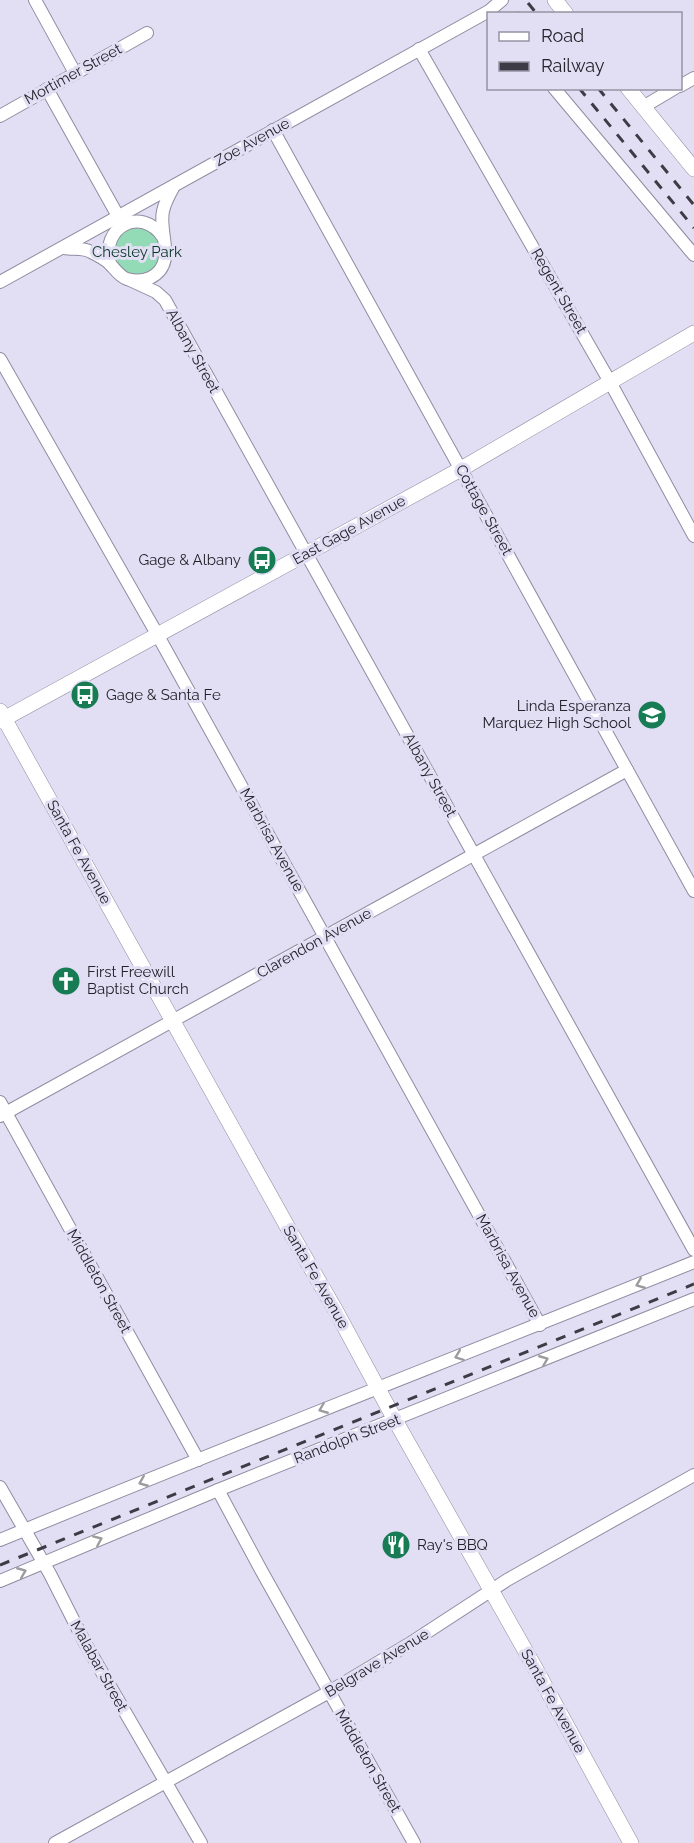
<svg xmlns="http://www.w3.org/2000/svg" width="694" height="1843" viewBox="0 0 694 1843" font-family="Raleway,sans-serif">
<rect width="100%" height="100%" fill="#e2def4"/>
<circle fill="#93dab6" cx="137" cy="252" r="24"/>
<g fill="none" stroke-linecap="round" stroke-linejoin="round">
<g stroke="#908ca0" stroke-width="14">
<g id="minor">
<path d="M 35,0 L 75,73"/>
<path d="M 419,49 L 610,382 L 694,536"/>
<path d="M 680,86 L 694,78"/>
<path d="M 554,88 L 694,255"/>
<path d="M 47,89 L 123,225"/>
<path d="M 643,107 L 675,88"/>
<path d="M 0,116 L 147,33"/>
<path d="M 273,130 L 694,891"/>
<path d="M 64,248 C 73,250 82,247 91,252 C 97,255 105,259 110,264 C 116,270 119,276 127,279 C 134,281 143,281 150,278 C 178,264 158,234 163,211 C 165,202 170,193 174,186"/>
<path d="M 110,264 C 100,227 141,205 163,237"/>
<path d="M 130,280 L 156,292 L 165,300 L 694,1250"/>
<path d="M 0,282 L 489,11 L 502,0"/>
<path d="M 0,359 L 157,634 L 540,1325"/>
<path d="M 0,1102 L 198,1460"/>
<path d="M 0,1116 L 627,770"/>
<path d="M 0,1487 L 50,1574 L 85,1643 L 201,1843"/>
<path d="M 218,1490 L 261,1570 L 414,1843"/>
<path d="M 0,1540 C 231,1445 463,1355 694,1262"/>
<path d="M 0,1581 L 218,1490 L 694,1299"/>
<path d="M 55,1843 L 329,1692 L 409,1644 L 507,1580 L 694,1475"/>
</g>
</g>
<g stroke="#908ca0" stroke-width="16">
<g id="major">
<path d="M 555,0 L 566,14"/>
<path d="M 628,88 L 694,169"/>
<path d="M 0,711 L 292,1235 L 336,1311 L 395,1420 L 534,1666 L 631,1843"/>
<path d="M 0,721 L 461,469 L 694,333"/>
</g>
</g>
<use href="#minor" stroke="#fff" stroke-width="12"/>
<use href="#major" stroke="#fff" stroke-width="15"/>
<g stroke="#3d3b45" stroke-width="3" stroke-dasharray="10 10" stroke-linecap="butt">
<path d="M 528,3 L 537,14"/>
<path d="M 517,12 L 518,14"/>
<path d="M 579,88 L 694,228"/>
<path d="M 598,88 L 694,205"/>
<path d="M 0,1565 L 694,1284"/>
</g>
</g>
<defs><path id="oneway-chevron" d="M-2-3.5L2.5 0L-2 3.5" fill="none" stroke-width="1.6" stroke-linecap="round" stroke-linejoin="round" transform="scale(1.5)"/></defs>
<g stroke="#9c9c9f">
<use href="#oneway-chevron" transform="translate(640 1284) rotate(158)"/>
<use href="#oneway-chevron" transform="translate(459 1356) rotate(159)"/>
<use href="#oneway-chevron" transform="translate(544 1360) rotate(-22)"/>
<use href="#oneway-chevron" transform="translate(323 1409) rotate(158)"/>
<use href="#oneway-chevron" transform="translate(143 1482) rotate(158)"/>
<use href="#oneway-chevron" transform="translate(98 1540) rotate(-23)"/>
<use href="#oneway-chevron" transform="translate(22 1572) rotate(-22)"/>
</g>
<defs>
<g id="bus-disc" transform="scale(1.5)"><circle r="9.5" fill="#177b54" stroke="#e2def4"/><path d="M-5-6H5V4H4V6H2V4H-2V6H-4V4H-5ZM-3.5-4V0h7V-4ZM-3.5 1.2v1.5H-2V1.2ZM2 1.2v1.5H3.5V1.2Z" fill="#fff"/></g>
<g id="school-disc" transform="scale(1.5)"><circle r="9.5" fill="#177b54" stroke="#e2def4"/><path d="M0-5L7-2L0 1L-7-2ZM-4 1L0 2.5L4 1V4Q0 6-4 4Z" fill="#fff"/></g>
<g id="church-disc" transform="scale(1.5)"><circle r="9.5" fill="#177b54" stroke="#e2def4"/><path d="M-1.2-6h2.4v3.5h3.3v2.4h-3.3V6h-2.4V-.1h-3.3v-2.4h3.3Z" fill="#fff"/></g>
<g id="restaurant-disc" transform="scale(1.5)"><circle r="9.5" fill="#177b54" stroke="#e2def4"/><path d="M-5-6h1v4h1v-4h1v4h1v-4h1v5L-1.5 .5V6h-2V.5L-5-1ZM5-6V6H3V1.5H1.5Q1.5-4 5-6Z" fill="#fff"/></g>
</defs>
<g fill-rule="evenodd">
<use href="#bus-disc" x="262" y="560"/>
<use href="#bus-disc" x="85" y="695"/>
<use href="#school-disc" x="652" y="715"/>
<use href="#church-disc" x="66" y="981"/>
<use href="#restaurant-disc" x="396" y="1545"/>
</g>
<g text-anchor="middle" stroke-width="6" stroke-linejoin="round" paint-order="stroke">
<g font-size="15" fill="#24222a" stroke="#e2def4">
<text transform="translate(73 74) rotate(-29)" y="5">Mortimer Street</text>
<text transform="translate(252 142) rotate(-29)" y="5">Zoe Avenue</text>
<text transform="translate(559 291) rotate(60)" y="5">Regent Street</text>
<text transform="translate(193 351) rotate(61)" y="5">Albany Street</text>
<text transform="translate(484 510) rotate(61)" y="5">Cottage Street</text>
<text transform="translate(349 530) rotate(-29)" y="5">East Gage Avenue</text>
<text transform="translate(430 775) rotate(61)" y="5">Albany Street</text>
<text transform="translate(272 840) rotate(61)" y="5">Marbrisa Avenue</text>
<text transform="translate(79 852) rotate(61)" y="5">Santa Fe Avenue</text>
<text transform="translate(314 943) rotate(-29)" y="5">Clarendon Avenue</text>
<text transform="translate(508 1266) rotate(61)" y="5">Marbrisa Avenue</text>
<text transform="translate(316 1277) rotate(60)" y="5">Santa Fe Avenue</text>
<text transform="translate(99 1281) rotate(61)" y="5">Middleton Street</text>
<text transform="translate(347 1439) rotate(-21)" y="5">Randolph Street</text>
<text transform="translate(377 1663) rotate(-31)" y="5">Belgrave Avenue</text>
<text transform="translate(99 1666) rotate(61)" y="5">Malabar Street</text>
<text transform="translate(553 1701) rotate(61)" y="5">Santa Fe Avenue</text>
<text transform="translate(368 1761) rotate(60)" y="5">Middleton Street</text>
</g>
<g font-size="15" fill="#063523" stroke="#e2def4">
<text x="137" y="257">Chesley Park</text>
</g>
<g font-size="15" fill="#24222a" stroke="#e2def4" text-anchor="start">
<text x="241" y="565" text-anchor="end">Gage &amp; Albany</text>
<text x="106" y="700">Gage &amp; Santa Fe</text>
<text x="631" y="711" text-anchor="end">Linda Esperanza<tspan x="631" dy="17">Marquez High School</tspan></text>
<text x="87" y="977">First Freewill<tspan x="87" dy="17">Baptist Church</tspan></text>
<text x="417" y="1550">Ray's BBQ</text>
</g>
</g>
<rect x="487" y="12" width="195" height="78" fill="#e2def4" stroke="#9693a3" stroke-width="1.5"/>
<rect x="499" y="32" width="30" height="9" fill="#ffffff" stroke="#9693a3" stroke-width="1.5"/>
<text x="541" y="42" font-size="18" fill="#24222a">Road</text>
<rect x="499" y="62" width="30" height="9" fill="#3d3b45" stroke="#9693a3" stroke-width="1.5"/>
<text x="541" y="72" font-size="18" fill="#24222a">Railway</text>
</svg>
